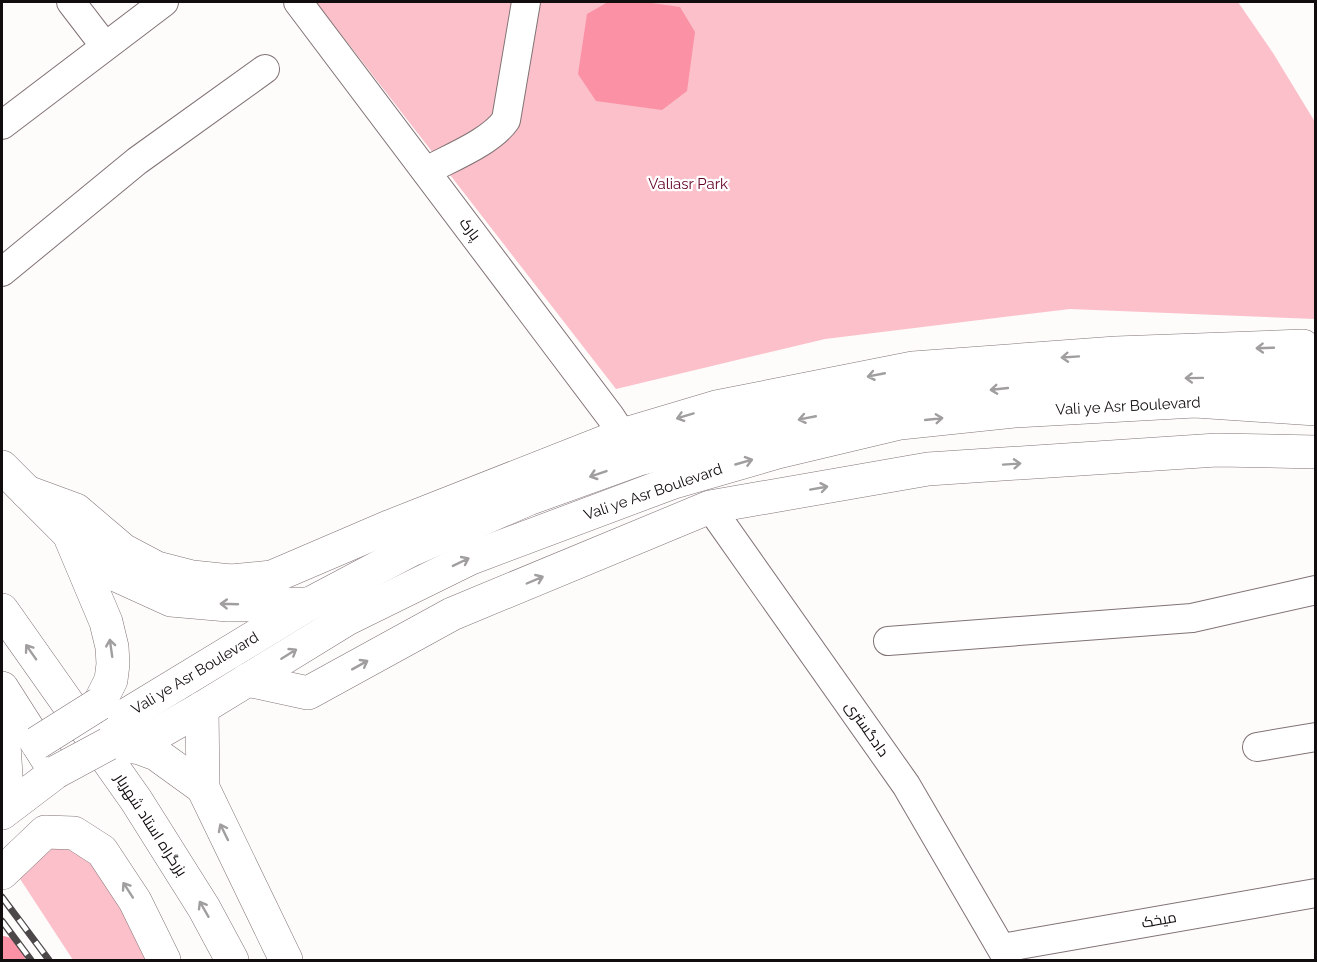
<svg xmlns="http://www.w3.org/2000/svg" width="1317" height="962" viewBox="0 0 1317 962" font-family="Raleway,Cairo,sans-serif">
<rect width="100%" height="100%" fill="#fefbfb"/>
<g fill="#fbc0c9">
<path d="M 316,2 L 1238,2 L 1273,53 L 1315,122 L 1315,319 L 1070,309 L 825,339 L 616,389 Z"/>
<path d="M 43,843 L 67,843 L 91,856 L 152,960 L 73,960 L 11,865 Z"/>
</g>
<path fill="#fa91a4" d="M 608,2 L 645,2 L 680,7 L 695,32 L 687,91 L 662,110 L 596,101 L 578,74 L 587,14 Z"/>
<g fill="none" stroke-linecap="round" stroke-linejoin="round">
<path stroke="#fa91a4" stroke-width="40" d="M 2,956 L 5,960"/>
<g stroke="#817375" stroke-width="30">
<g id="minor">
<path d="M 71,2 L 104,45"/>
<path d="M 298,2 L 610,416 L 634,452"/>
<path d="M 2,125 L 164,2"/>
<path d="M 426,171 C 450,158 491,142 506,120 L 526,2"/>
<path d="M 2,272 L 137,161 L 265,69"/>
<path d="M 710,507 L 906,785 L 1008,960"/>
<path d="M 888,641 L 1192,618 L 1316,590"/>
<path d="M 1257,747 L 1316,737"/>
<path d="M 1002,948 L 1316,893"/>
</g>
</g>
<g stroke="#817375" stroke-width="34">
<g id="major">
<path d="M 27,492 L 76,510 L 123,550 L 157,568 L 192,577 L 231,581 L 272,577 L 391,526 L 622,435 L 716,407 L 913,368 L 1116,353 L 1303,346 L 1316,362"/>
<path d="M 247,680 L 308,693 L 452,614 L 710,507 L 928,469 L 1217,450 L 1316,452"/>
<path d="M 202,708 L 203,788 L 286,960"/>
<path d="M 2,713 L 8,807"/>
<path d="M 108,744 L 126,715 L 309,604 L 413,549 L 528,499 L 639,459 L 768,426 L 899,400 L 1008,388 L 1193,378 L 1316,379"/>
<path d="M 108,744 L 146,740 L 202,708 L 347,619 L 471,558 L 671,483 L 778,452 L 900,423 L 1014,411 L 1195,401 L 1316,409"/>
<path d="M 119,745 L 140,748 L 156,754 L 203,788"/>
<path d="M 2,813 L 56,772"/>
<path d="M 2,873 L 45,832 L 74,833 L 102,851 L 135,901 L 164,960"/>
</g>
</g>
<g stroke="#817375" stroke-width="34">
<g id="highway">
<path d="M 2,467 L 69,534 L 116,575 L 171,600 L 228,605 L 309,604"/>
<path d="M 71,539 L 106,622 L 112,647 L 113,664 L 111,680 L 99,704"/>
<path d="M 2,610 L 136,800 L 204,908 L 232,960"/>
<path d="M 2,688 L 53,768"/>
</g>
</g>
<use href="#minor" stroke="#fff" stroke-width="28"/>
<use href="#major" stroke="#fff" stroke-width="33"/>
<use href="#highway" stroke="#fff" stroke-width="33"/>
<g stroke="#4c4849" stroke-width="7">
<g id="rail">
<path d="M 2,897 L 49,960"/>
<path d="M 2,921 L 31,960"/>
</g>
</g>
<use href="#rail" stroke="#fff" stroke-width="4.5" stroke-dasharray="14" stroke-linecap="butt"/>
<g stroke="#817375" stroke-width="34" stroke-linecap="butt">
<path id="major-bridge" d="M 56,772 L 108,744"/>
</g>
<g stroke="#817375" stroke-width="34" stroke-linecap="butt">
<path id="highway-bridge" d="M 37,743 L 99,704"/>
</g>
<use href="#major-bridge" stroke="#fff" stroke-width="33"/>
<use href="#highway-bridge" stroke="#fff" stroke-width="33"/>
</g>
<defs><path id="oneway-shaft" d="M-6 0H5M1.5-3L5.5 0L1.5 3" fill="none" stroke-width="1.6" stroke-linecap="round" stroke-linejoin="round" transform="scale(1.5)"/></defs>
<g stroke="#a09e9e">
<use href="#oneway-shaft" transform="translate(1265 348) rotate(178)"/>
<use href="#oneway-shaft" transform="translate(1070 357) rotate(176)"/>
<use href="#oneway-shaft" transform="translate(876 375) rotate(169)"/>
<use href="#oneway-shaft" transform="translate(1194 378) rotate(179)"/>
<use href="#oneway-shaft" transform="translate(999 389) rotate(174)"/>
<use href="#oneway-shaft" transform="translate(685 416) rotate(163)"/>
<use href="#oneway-shaft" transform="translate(807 418) rotate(169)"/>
<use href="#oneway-shaft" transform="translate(934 419) rotate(-6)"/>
<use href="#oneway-shaft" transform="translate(744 462) rotate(-16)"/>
<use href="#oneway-shaft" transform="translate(1012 464) rotate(-4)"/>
<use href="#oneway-shaft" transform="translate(598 474) rotate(161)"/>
<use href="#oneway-shaft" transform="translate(819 488) rotate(-10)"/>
<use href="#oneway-shaft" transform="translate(461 562) rotate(-26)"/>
<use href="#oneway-shaft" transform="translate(535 580) rotate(-23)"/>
<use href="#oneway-shaft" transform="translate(229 604) rotate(-178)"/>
<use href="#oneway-shaft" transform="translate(111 648) rotate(-98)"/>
<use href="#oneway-shaft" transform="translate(31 652) rotate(-125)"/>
<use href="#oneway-shaft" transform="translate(289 654) rotate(-32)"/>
<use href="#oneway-shaft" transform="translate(360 665) rotate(-29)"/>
<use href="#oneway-shaft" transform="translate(224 832) rotate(-116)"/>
<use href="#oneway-shaft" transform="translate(128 890) rotate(-123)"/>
<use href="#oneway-shaft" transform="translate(204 909) rotate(-120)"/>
</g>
<g text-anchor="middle" stroke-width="4.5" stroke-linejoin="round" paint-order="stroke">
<g font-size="15" fill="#630326" stroke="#fff">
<text x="688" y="189">Valiasr Park</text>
</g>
<g font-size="15" fill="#110c0d" stroke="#fff">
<text transform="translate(470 229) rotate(53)" y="5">پارک</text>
<text transform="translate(1128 406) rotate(-3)" y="5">Vali ye Asr Boulevard</text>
<text transform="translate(653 492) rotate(-19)" y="5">Vali ye Asr Boulevard</text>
<text transform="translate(195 673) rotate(-31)" y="5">Vali ye Asr Boulevard</text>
<text transform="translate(867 729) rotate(55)" y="5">دادگستری</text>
<text transform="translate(151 825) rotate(57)" y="5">بزرگراه استاد شهریار</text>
<text transform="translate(1159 920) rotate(-10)" y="5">میخک</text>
</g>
</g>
<rect width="1317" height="962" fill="none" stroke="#110c0d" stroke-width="6"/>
</svg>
